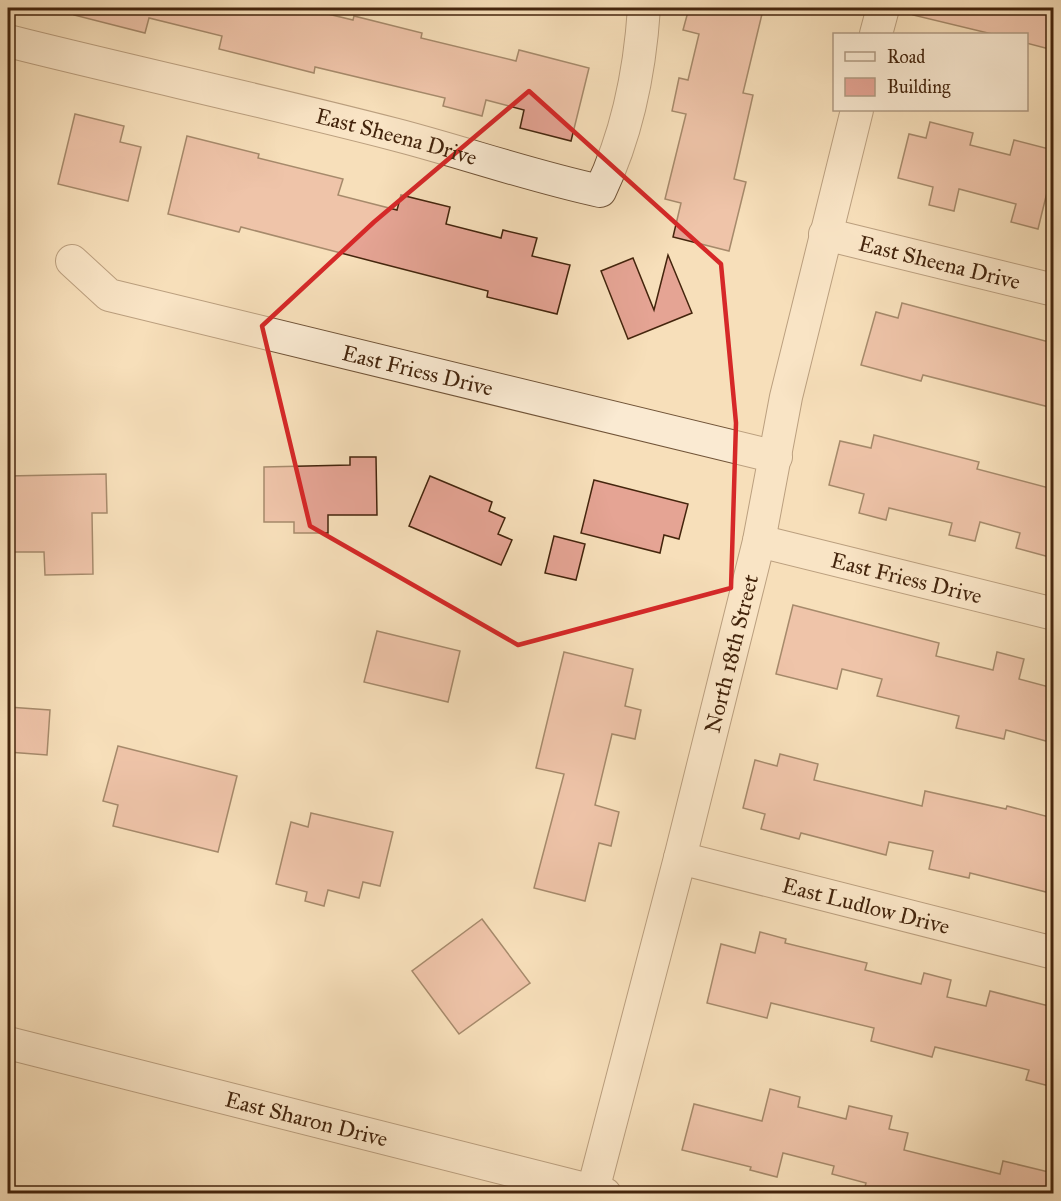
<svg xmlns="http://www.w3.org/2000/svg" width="1061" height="1201" viewBox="0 0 1061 1201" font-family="'IM FELL Great Primer',serif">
<rect width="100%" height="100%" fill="#f7dfba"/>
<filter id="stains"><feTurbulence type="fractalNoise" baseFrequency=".00333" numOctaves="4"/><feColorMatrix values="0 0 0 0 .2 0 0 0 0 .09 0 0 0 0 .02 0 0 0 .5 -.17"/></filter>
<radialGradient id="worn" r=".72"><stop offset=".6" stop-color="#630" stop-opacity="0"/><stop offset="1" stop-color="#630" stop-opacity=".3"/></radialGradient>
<g fill="#e5a494" stroke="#44250d" stroke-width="1.5">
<path d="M 75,8 L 303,8 L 353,20 L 354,16 L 422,33 L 421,38 L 516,61 L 519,50 L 589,68 L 571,141 L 520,128 L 524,110 L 486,100 L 482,116 L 443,106 L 445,98 L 315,67 L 314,73 L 219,49 L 222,36 L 149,18 L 145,33 L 74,15 Z"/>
<path d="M 689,8 L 737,8 L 762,14 L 743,93 L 753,95 L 734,179 L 746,182 L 729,251 L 673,237 L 681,203 L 665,199 L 686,114 L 672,111 L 679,78 L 688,80 L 699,34 L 683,30 Z"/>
<path d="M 914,8 L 1053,8 L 1053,50 L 1026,43 L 1026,34 L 992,34 L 913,15 Z"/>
<path d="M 75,114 L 124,126 L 120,142 L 141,147 L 128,201 L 58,184 Z"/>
<path d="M 930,122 L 973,133 L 970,145 L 1010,155 L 1014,140 L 1053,150 L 1053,168 L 1038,229 L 1011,222 L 1016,204 L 959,189 L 954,211 L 929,205 L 933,187 L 898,178 L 909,134 L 926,138 Z"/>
<path d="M 187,136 L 259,154 L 258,158 L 343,179 L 338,195 L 397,210 L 401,195 L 450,207 L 446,224 L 501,238 L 503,230 L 537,238 L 532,256 L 570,265 L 557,314 L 487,297 L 488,291 L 383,264 L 241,227 L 239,232 L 168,214 Z"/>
<path d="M 668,255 L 692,313 L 628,339 L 601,271 L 633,258 L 654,310 Z"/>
<path d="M 902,303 L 1053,343 L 1053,408 L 923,375 L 921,381 L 861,365 L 876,312 L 898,318 Z"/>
<path d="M 874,435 L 979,462 L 977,469 L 1053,489 L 1053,558 L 1016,548 L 1020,533 L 980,522 L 975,541 L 949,535 L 952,523 L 889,508 L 886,520 L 859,513 L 864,494 L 829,485 L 840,441 L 871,448 Z"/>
<path d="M 350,457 L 376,457 L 377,515 L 328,515 L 328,533 L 294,533 L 294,522 L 264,522 L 264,467 L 350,465 Z"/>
<path d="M 106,474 L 107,513 L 92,513 L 93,574 L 45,575 L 44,552 L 8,552 L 8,476 Z"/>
<path d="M 430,476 L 492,502 L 489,511 L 505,518 L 498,534 L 512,540 L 501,565 L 409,526 Z"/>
<path d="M 594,480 L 688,504 L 679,539 L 664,535 L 660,553 L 581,533 Z"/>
<path d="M 554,536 L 585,544 L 576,580 L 545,573 Z"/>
<path d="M 793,605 L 939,643 L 936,656 L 993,670 L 997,652 L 1024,659 L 1019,679 L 1053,688 L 1053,743 L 1006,730 L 1004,739 L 956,728 L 959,716 L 877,696 L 882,679 L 842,669 L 837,689 L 776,674 Z"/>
<path d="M 377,631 L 460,651 L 448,702 L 364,682 Z"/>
<path d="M 564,652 L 633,669 L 625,706 L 641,710 L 635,739 L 612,734 L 595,805 L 619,812 L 611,846 L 599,843 L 585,901 L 534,888 L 564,774 L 536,768 Z"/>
<path d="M 8,707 L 50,710 L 47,755 L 8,752 Z"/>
<path d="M 118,746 L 237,776 L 218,852 L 113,826 L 118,805 L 103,801 Z"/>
<path d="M 780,754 L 818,764 L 814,780 L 922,806 L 925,791 L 1006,809 L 1007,806 L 1053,818 L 1053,879 L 1050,893 L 970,873 L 969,878 L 929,869 L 933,851 L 889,842 L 886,855 L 801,833 L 799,839 L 761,829 L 765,814 L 743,808 L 755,760 L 777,766 Z"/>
<path d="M 311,813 L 393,832 L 380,886 L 363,882 L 359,898 L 328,890 L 324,906 L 305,901 L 307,892 L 276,884 L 291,822 L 308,827 Z"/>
<path d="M 482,919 L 530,983 L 459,1034 L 412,971 Z"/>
<path d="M 760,932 L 786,939 L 785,943 L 867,963 L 865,970 L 921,984 L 924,973 L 951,980 L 947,997 L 986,1006 L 990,991 L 1053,1007 L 1053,1087 L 1026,1080 L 1029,1070 L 935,1047 L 932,1057 L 871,1041 L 874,1028 L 771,1003 L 767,1018 L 707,1003 L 721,944 L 755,953 Z"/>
<path d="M 770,1089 L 800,1097 L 798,1107 L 846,1119 L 849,1106 L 892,1116 L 889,1129 L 908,1133 L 904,1150 L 1000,1174 L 1003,1161 L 1053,1173 L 1053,1194 L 863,1194 L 866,1183 L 832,1174 L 834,1166 L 783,1153 L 777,1177 L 750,1170 L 751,1167 L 682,1150 L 694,1104 L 762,1121 Z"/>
</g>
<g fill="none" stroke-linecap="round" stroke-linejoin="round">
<g stroke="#715438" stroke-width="34">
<g id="minor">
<path d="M 876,34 L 883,8"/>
<path id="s1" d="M 8,41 C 136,73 265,101 393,134 C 463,152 530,176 600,191 C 627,135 640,69 644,8"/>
<path id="s2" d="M 825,234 L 1054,290"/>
<path id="s3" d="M 72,261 L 109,295 L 776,457"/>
<path id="s4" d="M 759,541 L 1054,614"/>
<path id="s5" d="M 680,858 L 1054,953"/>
<path id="s6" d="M 8,1043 L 605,1194"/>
<path id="s7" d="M 592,1194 L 680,858 L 759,541 L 786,397 L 857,110"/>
</g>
</g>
<use href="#minor" stroke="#faead2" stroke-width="32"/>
</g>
<path d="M0 0H1061V1201H0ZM 529,91 L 721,264 L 736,423 L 731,588 L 518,645 L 310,526 L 262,326 L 374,222 Z" fill="#f7dfba" fill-opacity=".55" fill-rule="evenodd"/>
<path fill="none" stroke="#d62828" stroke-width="4.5" stroke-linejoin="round" d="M 529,91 L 721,264 L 736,423 L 731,588 L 518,645 L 310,526 L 262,326 L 374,222 Z"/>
<g text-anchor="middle" stroke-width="5" stroke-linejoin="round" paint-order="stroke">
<g font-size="22" fill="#44250d" stroke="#faead2">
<text dy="8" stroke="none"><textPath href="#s1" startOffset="400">East Sheena Drive</textPath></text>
<text dy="8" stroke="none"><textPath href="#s2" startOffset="118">East Sheena Drive</textPath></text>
<text dy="8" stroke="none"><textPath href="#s3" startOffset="368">East Friess Drive</textPath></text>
<text dy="8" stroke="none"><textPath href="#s4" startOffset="152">East Friess Drive</textPath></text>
<text dy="8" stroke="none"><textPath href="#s7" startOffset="558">North 18th Street</textPath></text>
<text dy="8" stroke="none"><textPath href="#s5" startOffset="192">East Ludlow Drive</textPath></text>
<text dy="8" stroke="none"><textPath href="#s6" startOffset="308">East Sharon Drive</textPath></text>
</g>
</g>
<rect width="1061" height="1201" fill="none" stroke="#f7dfba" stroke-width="30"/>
<rect x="9" y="9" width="1043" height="1183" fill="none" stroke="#44250d" stroke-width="3"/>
<rect x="15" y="15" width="1031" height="1171" fill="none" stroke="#44250d" stroke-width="1.5"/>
<rect x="833" y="33" width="195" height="78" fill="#faead2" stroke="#b19b83" stroke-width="1.5"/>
<rect x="845" y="52" width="30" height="9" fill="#faead2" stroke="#b19b83" stroke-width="1.5"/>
<text x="887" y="63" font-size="18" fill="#44250d">Road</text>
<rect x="845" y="78" width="30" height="18" fill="#e5a494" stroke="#b19b83" stroke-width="1.5"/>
<text x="887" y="93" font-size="18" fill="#44250d">Building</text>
<rect width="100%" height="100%" filter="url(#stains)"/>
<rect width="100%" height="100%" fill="url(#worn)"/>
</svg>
